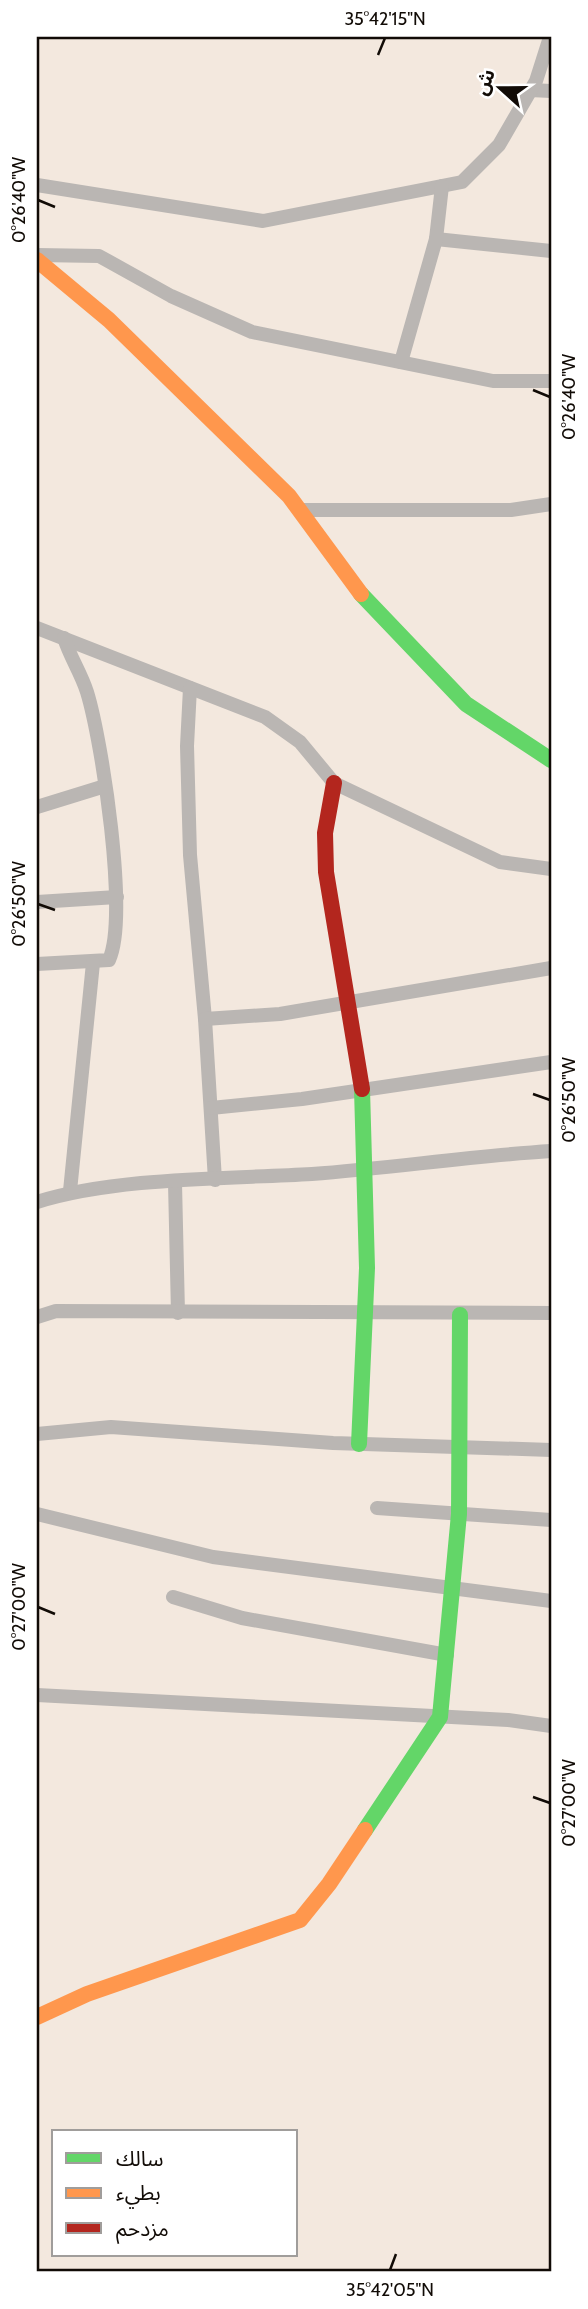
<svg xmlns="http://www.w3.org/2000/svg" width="588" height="2309" viewBox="0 0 588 2309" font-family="Cabin,'Noto Sans Arabic',sans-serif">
<rect width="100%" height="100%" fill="#f3e8de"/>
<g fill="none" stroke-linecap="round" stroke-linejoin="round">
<g stroke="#bab6b3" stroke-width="14">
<path d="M 530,90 L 551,91"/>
<path d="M 37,185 L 263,221 L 462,182 L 499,145 L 536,81 L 550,37"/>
<path d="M 436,239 L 551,251"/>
<path d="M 37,255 L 99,256 L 171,296 L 252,332 L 493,381 L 551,381"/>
<path d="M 401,362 L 436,239 L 442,186"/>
<path d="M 300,510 L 511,510 L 551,504"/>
<path d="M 37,628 L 265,717 L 300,742 L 334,783 L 500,862 L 551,869"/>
<path d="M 190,688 L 187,746 L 190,855 L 205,1019 L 215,1180"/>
<path d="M 37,807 L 105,786"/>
<path d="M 37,902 L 117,897"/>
<path d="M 37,964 L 109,960 C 129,917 102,741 87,692 C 81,673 70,657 64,638"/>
<path d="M 205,1019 L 280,1014 L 551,968"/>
<path d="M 211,1108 L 302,1099 L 551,1062"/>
<path d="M 175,1183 L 178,1313"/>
<path d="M 70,1191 L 93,963"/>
<path d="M 37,1202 C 117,1177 227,1179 312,1174 C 392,1168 471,1156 551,1151"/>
<path d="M 37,1317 L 56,1311 L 551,1313"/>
<path d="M 37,1434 L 111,1427 L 333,1443 L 551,1450"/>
<path d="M 377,1508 L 551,1520"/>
<path d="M 37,1514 L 213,1557 L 551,1601"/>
<path d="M 173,1597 L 242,1618 L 447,1655"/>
<path d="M 37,1695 L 508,1720 L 551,1726"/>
</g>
<g stroke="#63d668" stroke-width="16">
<path d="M 361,594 L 466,704 L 551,760"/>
<path d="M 359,1444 L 367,1268 L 362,1089"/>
<path d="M 365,1830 L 440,1717 L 459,1514 L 460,1315"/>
</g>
<g stroke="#ff974d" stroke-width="16">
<path d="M 37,260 L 109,320 L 289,496 L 361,594"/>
<path d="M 37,2017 L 87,1994 L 300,1920 L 329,1884 L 365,1830"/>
</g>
<path stroke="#b3261e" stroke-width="16" d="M 334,783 L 325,833 L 326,872 L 362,1089"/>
</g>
<path fill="none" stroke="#110b06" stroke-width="2.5" d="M 378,55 L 385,38M 38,200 L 55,207M 533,390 L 550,397M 38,904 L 55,910M 533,1094 L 550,1100M 38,1607 L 55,1614M 533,1797 L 550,1803M 390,2270 L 396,2254"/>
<rect width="588" height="2309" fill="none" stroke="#ffffff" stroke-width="77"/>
<rect x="52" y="2130" width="245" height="126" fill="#ffffff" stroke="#a09d9b" stroke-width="2"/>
<rect x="66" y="2153" width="35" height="10" fill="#63d668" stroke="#a09d9b" stroke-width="2"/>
<text x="116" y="2166" font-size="21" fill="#110b06">سالك</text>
<rect x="66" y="2188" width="35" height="10" fill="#ff974d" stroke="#a09d9b" stroke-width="2"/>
<text x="116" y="2200" font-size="21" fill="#110b06">بطيء</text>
<rect x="66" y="2223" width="35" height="10" fill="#b3261e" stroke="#a09d9b" stroke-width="2"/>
<text x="116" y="2236" font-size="21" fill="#110b06">مزدحم</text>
<g transform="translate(500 88) rotate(291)" stroke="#ffffff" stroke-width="5" paint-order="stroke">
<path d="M0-5L12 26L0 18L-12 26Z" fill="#110b06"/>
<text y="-10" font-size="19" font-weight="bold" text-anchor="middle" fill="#110b06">ش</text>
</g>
<rect x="38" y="38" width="512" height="2232" fill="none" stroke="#110b06" stroke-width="2.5"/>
<g font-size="18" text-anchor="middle" fill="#110b06">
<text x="385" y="25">35°42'15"N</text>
<text transform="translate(19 200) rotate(-90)" y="6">0°26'40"W</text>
<text transform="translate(569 397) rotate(-90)" y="6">0°26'40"W</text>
<text transform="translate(19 904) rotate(-90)" y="6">0°26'50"W</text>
<text transform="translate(569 1100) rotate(-90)" y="6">0°26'50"W</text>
<text transform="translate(19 1607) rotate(-90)" y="6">0°27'00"W</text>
<text transform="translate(569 1803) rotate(-90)" y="6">0°27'00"W</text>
<text x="390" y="2296">35°42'05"N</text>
</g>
</svg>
